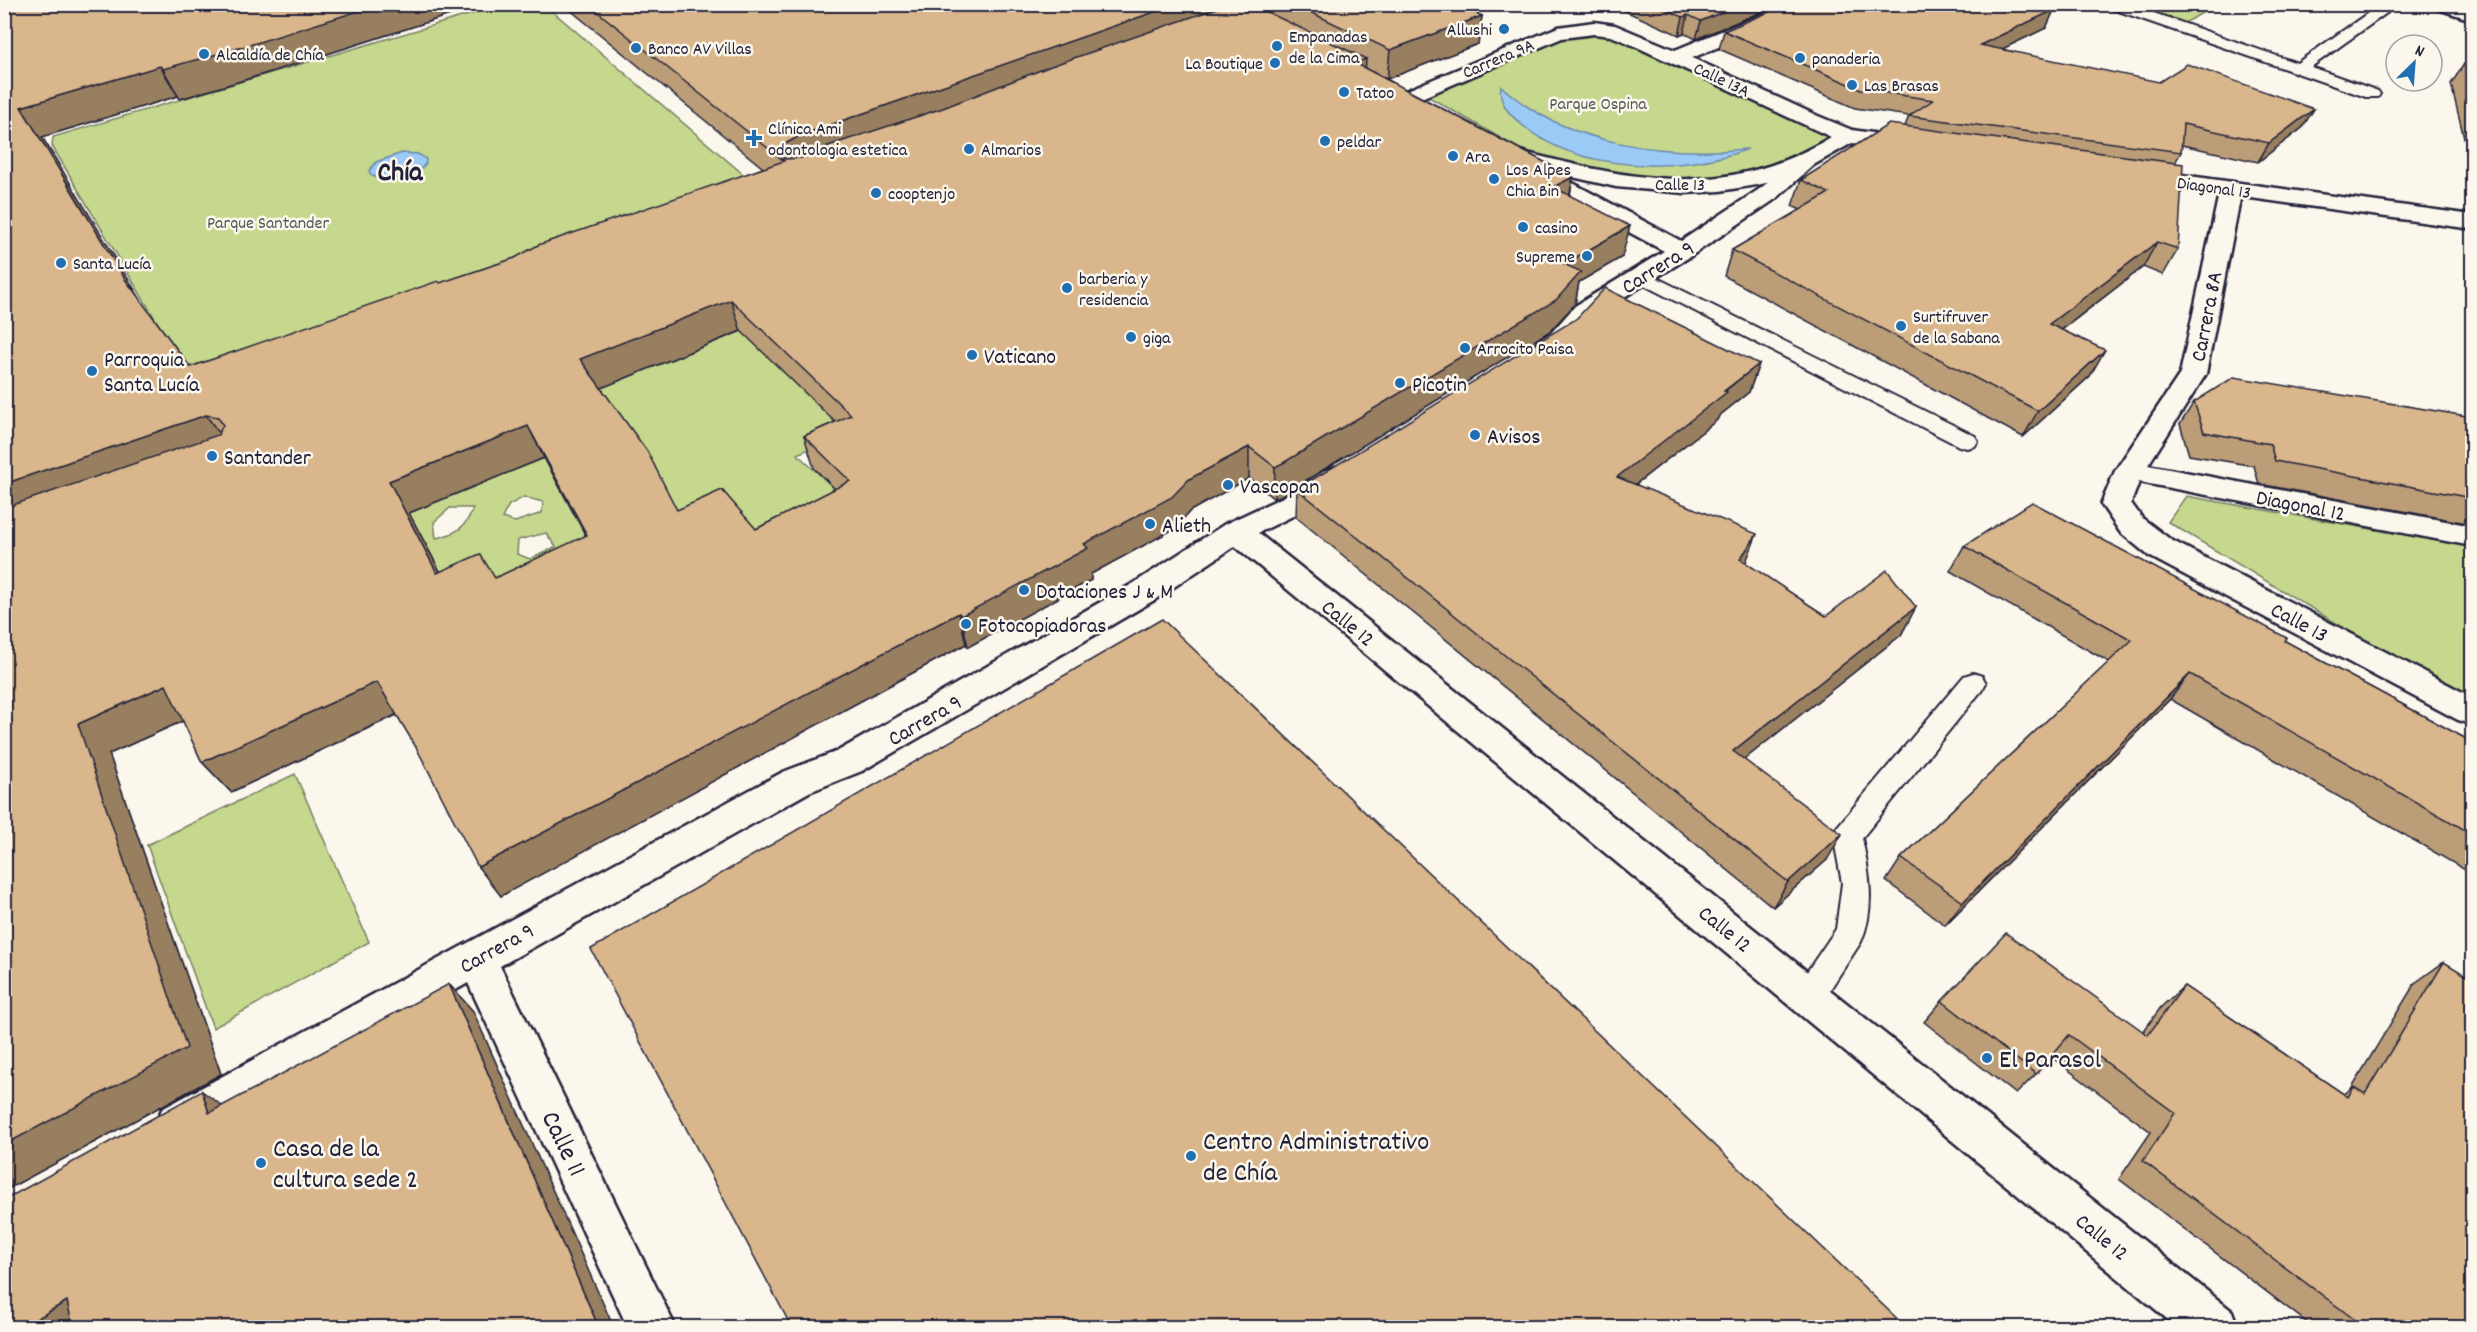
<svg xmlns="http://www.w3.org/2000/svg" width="2477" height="1332" viewBox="0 0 2477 1332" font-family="Dekko,sans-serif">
<rect width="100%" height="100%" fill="#fbf7ec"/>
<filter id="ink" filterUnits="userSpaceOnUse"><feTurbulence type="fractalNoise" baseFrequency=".0167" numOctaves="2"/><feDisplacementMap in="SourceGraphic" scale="12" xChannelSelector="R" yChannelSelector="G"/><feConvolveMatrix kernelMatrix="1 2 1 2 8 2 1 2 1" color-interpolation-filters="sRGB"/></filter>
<g filter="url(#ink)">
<g fill="#c5d88d" stroke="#747d64" stroke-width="1.5" fill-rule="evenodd">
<path d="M 502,5 L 545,5 L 743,174 L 756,193 L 191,379 L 52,146 L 53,137 Z"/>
<path d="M 2131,5 L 2216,5 L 2185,23 Z"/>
<path d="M 1585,33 L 1617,38 L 1646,49 L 1830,137 L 1801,158 L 1736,173 L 1689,179 L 1621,176 L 1546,159 L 1520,149 L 1427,96 L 1550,42 Z"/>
<path d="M 778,280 L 846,433 L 797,454 L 833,487 L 853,516 L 680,547 L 594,390 L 740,332 Z"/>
<path d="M 544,458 L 591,546 L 452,606 L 401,498 L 482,483 ZM 524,497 L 543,502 L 542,513 L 515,522 L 502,518 L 509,505 ZM 450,508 L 473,508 C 466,527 457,534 436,538 L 434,522 ZM 546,533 L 556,547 L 530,559 L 517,554 L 518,540 Z"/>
<path d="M 2186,496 L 2472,547 L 2472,695 L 2431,680 L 2168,522 Z"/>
<path d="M 295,774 L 369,942 L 213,1028 L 147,845 Z"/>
</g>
<g fill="#9bcaf6" stroke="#6b87ab" stroke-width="1.5">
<path d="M 1501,86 C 1565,145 1664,157 1748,149 C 1680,174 1578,173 1521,124 C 1509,114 1498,102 1501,86 Z"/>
<path d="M 402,153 L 418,154 L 426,159 L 426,163 C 415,179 387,184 371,175 L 369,171 L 376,162 Z"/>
</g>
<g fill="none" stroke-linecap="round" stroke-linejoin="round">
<g stroke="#22223b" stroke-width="4">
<g id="lane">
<path d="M 2105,4 L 2128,4 L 2297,63 L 2378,6 L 2388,6 L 2390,9 L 2388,12 L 2311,67 L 2378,91 L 2380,94 L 2378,97 L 2366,97 L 2107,7 Z"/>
<path d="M 1641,270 L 1975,436 L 1978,441 L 1975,446 L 1967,448 L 1959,446 L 1634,280 L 1631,276 L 1634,272 Z"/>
<path d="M 1973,673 L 1982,676 L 1986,683 L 1982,690 L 1862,838 C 1869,872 1876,908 1861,942 L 1820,1005 L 1809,1009 L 1798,1005 L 1794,995 L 1798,985 L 1836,929 L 1842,883 L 1833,835 L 1837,827 L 1964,676 Z"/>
</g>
</g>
<g stroke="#22223b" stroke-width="5">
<g id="street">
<path d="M 2433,4 L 2462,4 L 2472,8 L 2472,20 L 2435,8 Z"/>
<path d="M 1807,154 L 1815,156 L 1818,161 L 1777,198 L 1691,256 L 1593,316 L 1569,345 L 1548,354 L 1539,352 L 1535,346 L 1539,340 L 1551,333 L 1575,306 L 1664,251 L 1525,176 L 1522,171 L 1525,166 L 1533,164 L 1541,166 L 1681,241 L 1761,188 L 1799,156 Z"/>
<path d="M 2231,182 L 2239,184 L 2242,189 L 2206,374 L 2148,465 L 2472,526 L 2472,546 L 2139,482 L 2131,503 L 2142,518 L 2171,540 L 2472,697 L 2472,725 L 2460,721 L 2149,556 L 2120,532 L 2101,504 L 2115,471 L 2180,374 L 2220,189 L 2223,184 Z"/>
<path d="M 1336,467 L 1346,470 L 1351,477 L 1346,484 L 1303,511 L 1258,533 L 2232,1311 L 2238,1328 L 2178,1328 L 1235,546 L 1156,599 L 862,771 L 809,792 L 500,966 L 676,1328 L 628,1328 L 468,983 L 192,1139 L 177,1145 L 162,1139 L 156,1124 L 162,1109 L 783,772 L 838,751 L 1134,583 L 1225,524 L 1283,497 L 1326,470 Z"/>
</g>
</g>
<g stroke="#22223b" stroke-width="5">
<g id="secondary">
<path d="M 1787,4 L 1814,4 L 1812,8 L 1692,58 L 1818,116 L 1852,130 L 1920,140 L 1923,145 L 1920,150 L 1912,152 L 1852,143 L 1803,171 L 1762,184 L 1720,191 L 1685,193 L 1616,187 L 1507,162 L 1504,157 L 1507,152 L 1515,150 C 1630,179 1722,203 1831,137 L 1626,42 L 1611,36 L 1594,34 L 1562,38 L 1412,102 L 1405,104 L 1398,102 L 1394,98 L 1398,94 L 1558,27 L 1594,22 L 1615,25 L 1675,50 Z"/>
<path d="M 2138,169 L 2472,215 L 2472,229 L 2130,181 L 2127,176 L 2130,171 Z"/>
</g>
</g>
<use href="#lane" fill="#fbf7ec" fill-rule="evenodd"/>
<use href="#street" fill="#fbf7ec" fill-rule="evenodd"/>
<use href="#secondary" fill="#fbf7ec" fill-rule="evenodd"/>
</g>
<g fill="#bb9d78" stroke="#22223b" stroke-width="1.5" fill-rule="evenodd">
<path d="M 4,4 L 487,4 L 456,13 L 261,75 L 180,99 L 178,96 L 42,137 L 143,304 L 190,367 L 515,258 L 763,168 L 563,4 L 1219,4 L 1219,8 L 1253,6 L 1265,12 L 1265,4 L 1457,4 L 1482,16 L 1478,44 L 1387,79 L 1373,72 L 1573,177 L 1570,196 L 1622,257 L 1579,282 L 1575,304 L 1550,331 L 1282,495 L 1274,499 L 1249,478 L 1190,511 L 1174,529 L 1091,574 L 1091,580 L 968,647 L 966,644 L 501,896 L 416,747 L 397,715 L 231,792 L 202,762 L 183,721 L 109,754 L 221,1074 L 4,1191 ZM 741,331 L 835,422 L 804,436 L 814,468 L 835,489 L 756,529 L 677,510 L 601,388 ZM 544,458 L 586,536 L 495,578 L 440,571 L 409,513 Z"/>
<path d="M 1609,4 L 1780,4 L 1696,39 L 1684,33 L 1679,35 Z"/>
<path d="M 2054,10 L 2046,28 L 2002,49 L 2302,128 L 2258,162 L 2182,145 L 2181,152 L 2175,163 L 2178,249 L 2163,275 L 2143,267 L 2062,330 L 2090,376 L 2023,437 L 1724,276 L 1732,250 L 1801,210 L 1792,206 L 1801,180 L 1905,126 L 1909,116 L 1855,108 L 1719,49 L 1724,31 Z"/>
<path d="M 2464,64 L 2472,66 L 2472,143 L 2465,142 L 2451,84 Z"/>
<path d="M 1759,364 L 1749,392 L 1719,416 L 1717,420 L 1636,484 L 1745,563 L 1826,616 L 1916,607 L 1901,635 L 1744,759 L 1827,860 L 1773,907 L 1296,517 L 1297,489 Z"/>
<path d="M 2194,402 L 2472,417 L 2472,524 L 2259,484 L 2254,466 L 2189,455 L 2180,424 Z"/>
<path d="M 1964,546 L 2285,641 L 2472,742 L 2472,874 L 2170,699 L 1945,925 L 1886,881 L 1901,858 L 2109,662 L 1950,571 Z"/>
<path d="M 2444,962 L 2472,1328 L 2314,1328 L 2119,1179 L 2151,1132 L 2051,1057 L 2036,1074 L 2016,1094 L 1924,1022 L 1942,1001 L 2143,1032 L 2161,1007 L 2184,986 L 2344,1094 L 2351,1089 L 2415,983 Z"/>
</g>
<g fill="#987f61" stroke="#22223b" stroke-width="1.5">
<path d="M 381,4 L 487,4 L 456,13 L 261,75 L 180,99 L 163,69 Z"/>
<path d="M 1177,4 L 1219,4 L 1219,18 L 808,165 L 784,161 L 779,153 L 783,145 L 801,135 Z"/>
<path d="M 1741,4 L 1780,4 L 1696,39 L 1701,21 Z"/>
<path d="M 2054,10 L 2046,28 L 1973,63 L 1980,45 Z"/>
<path d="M 1688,15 L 1684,33 L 1679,35 L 1683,17 Z"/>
<path d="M 1482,16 L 1478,44 L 1387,79 L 1390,50 Z"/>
<path d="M 1366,59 L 1364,88 L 1355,63 Z"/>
<path d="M 160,66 L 178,96 L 42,137 L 147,310 L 125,279 L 21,107 Z"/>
<path d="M 2314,109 L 2302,128 L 2258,162 L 2269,143 Z"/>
<path d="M 1573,177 L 1567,208 L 1553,187 Z"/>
<path d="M 1630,226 L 1622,257 L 1579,282 L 1575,304 L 1550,331 L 1282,495 L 1274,499 L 1275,467 L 1564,264 Z"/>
<path d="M 2157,242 L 2143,267 L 2035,350 L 2049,324 Z"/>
<path d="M 731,300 L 741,331 L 594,391 L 580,359 Z"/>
<path d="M 2105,350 L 2090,376 L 2023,437 L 2038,411 Z"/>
<path d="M 1759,364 L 1749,392 L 1719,416 L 1717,420 L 1609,505 L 1617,477 Z"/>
<path d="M 206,415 L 229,447 L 4,525 L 4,484 Z"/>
<path d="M 528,426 L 544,458 L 409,513 L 457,604 L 437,573 L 389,481 Z"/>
<path d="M 1249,447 L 1249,478 L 1190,511 L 1174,529 L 1091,574 L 1091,580 L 968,647 L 961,616 L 1084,544 L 1189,479 Z"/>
<path d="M 1757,534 L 1746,562 L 1729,587 L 1740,559 Z"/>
<path d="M 1916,607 L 1901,635 L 1721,778 L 1733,751 Z"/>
<path d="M 959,613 L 966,644 L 501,896 L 478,867 Z"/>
<path d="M 2190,674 L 2170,699 L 1945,925 L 1963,902 Z"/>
<path d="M 377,682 L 400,713 L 231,792 L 202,762 Z"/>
<path d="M 166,685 L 194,716 L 109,754 L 221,1074 L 4,1191 L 4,1145 L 78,724 Z"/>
<path d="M 1842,834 L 1827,860 L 1773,907 L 1788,882 Z"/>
<path d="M 449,984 L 473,1011 L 614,1328 L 599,1328 Z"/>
<path d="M 202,1091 L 236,1116 L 209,1113 Z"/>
<path d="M 67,1301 L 99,1328 L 21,1328 Z"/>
</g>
<g fill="#d9b68b" stroke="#22223b" stroke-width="1.5" fill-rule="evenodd">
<path d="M 4,4 L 381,4 L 246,46 L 163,69 L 160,66 L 21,107 L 125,279 L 190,367 L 438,281 L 440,283 L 515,258 L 538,245 L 784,161 L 588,4 L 1177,4 L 801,135 L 783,145 L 779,153 L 784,159 L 802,158 L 819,149 L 943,108 L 1051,66 L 1229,4 L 1250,4 L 1366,59 L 1355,63 L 1573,177 L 1553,187 L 1630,226 L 1564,264 L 1581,272 L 1556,300 L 1283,463 L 1275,467 L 1249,447 L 1189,479 L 1172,497 L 1084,544 L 1088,548 L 961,616 L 959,613 L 478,867 L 416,747 L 377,682 L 202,762 L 166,685 L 78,724 L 187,1048 L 4,1145 L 4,508 L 218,435 L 223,425 L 218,417 L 206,415 L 4,484 L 4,125 L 10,119 L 7,112 L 4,111 ZM 731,300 L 851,415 L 804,436 L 850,481 L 756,529 L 722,490 L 677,510 L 647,451 L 580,359 ZM 528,426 L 587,535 L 495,578 L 480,554 L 437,573 L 389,481 Z"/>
<path d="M 1293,4 L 1457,4 L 1482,16 L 1390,50 Z"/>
<path d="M 1653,4 L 1741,4 L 1701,21 L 1688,15 L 1683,17 Z"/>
<path d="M 1788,4 L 2040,4 L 2054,10 L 1980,45 L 2159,82 L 2187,64 L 2314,109 L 2269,143 L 2183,124 L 2181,152 L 1909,116 L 1933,100 L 1861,89 L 1724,31 Z"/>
<path d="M 2464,64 L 2472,66 L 2472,96 Z"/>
<path d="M 1889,124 L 2183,164 L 2178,249 L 2157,242 L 2049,324 L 2105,350 L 2038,411 L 1732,250 L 1829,193 L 1801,180 Z"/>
<path d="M 1605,288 L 1759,364 L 1724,391 L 1727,392 L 1617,477 L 1757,534 L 1740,559 L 1826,616 L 1887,570 L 1916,607 L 1733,751 L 1842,834 L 1788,882 L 1297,489 L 1576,319 Z"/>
<path d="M 2234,377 L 2472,417 L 2472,498 L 2275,461 L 2270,444 L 2204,432 L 2194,402 Z"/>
<path d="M 2032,502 L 2287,638 L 2285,641 L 2472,742 L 2472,834 L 2190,674 L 1963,902 L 1901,858 L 2132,640 L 1964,546 Z"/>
<path d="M 1162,619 L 1907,1328 L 792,1328 L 591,949 Z"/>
<path d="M 2006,933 L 2148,1035 L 2184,986 L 2348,1097 L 2354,1087 L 2365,1094 L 2444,962 L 2472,979 L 2472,1328 L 2366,1328 L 2143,1161 L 2175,1113 L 2069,1035 L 2036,1074 L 1942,1001 Z"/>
<path d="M 449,984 L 599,1328 L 73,1328 L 67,1301 L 21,1328 L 4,1328 L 4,1200 L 202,1091 L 209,1113 Z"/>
</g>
</g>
<g fill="#1f6fb2" stroke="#fbf7ec" stroke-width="2">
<circle cx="1504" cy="29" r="6"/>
<circle cx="1277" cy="46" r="6"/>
<circle cx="636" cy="48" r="6"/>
<circle cx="204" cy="54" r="6"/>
<circle cx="1800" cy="58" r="6"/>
<circle cx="1275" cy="63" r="6"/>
<circle cx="1852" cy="85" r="6"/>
<circle cx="1344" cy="92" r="6"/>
<path d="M751 129h6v6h6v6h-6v6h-6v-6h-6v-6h6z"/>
<circle cx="1325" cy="141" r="6"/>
<circle cx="969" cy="149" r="6"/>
<circle cx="1453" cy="156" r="6"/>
<circle cx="1494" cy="179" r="6"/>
<circle cx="876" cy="193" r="6"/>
<circle cx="1523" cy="227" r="6"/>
<circle cx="1587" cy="256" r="6"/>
<circle cx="61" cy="263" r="6"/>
<circle cx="1067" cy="288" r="6"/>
<circle cx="1901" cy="326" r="6"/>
<circle cx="1131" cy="337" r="6"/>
<circle cx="1465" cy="348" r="6"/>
<circle cx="972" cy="355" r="6"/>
<circle cx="92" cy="371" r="6"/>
<circle cx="1400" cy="383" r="6"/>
<circle cx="1475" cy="435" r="6"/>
<circle cx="212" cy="456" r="6"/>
<circle cx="1228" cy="485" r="6"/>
<circle cx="1150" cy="524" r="6"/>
<circle cx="1024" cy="590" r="6"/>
<circle cx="966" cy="624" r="6"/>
<circle cx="1987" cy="1058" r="6"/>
<circle cx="1191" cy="1156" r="6"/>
<circle cx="261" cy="1163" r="6"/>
</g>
<g text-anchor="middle" stroke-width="5" stroke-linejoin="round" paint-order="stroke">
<g font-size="18" fill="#22223b" stroke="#fbf7ec" text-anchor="start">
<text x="1492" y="35" text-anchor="end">Allushi</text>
<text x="1289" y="42">Empanadas<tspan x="1289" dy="21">de la Cima</tspan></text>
<text x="648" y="54">Banco AV Villas</text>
<text x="216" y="60">Alcaldía de Chía</text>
<text x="1812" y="64">panaderia</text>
<text x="1263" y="69" text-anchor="end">La Boutique</text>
<text x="1864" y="91">Las Brasas</text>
<text x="1356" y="98">Tatoo</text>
<text x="768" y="134">Clínica Ami<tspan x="768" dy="21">odontologia estetica</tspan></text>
<text x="1337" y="147">peldar</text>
<text x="981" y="155">Almarios</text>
<text x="1465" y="162">Ara</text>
<text x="1506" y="175">Los Alpes<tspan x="1506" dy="21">Chia Bin</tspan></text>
<text x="888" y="199">cooptenjo</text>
<text x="1535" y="233">casino</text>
<text x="1575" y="262" text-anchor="end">Supreme</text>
<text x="73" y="269">Santa Lucía</text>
<text x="1079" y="284">barberia y<tspan x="1079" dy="21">residencia</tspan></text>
<text x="1913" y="322">Surtifruver<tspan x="1913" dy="21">de la Sabana</tspan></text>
<text x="1143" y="343">giga</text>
<text x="1477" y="354">Arrocito Paisa</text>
</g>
<g font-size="18" fill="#22223b" stroke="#fbf7ec">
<text transform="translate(1498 58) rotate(-23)" y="6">Carrera 9A</text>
<text transform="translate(1722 79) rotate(25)" y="6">Calle 13A</text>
<text x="1680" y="190">Calle 13</text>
<text transform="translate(2214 187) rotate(8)" y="6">Diagonal 13</text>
</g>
<g font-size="18" fill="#535954" stroke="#fbf7ec">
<text x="1598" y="109">Parque Ospina</text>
<text x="268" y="228">Parque Santander</text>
</g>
<g font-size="22" fill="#22223b" stroke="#fbf7ec">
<text transform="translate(1657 266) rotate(-32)" y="8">Carrera 9</text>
<text transform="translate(2205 316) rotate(-79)" y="8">Carrera 8A</text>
<text transform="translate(2301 504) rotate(11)" y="8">Diagonal 12</text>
<text transform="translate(2300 621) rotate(28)" y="8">Calle 13</text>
<text transform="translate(1349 622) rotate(39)" y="8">Calle 12</text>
<text transform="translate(924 719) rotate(-30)" y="8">Carrera 9</text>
<text transform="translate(1726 928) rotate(39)" y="8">Calle 12</text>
<text transform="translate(496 947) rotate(-29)" y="8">Carrera 9</text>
<text transform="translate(2103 1236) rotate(39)" y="8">Calle 12</text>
</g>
<g font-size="22" fill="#22223b" stroke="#fbf7ec" text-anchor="start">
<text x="984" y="363">Vaticano</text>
<text x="104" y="366">Parroquia<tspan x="104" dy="25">Santa Lucía</tspan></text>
<text x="1412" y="391">Picotin</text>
<text x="1487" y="443">Avisos</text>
<text x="224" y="464">Santander</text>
<text x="1240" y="493">Vascopan</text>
<text x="1162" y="532">Alieth</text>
<text x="1036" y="598">Dotaciones J &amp; M</text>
<text x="978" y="632">Fotocopiadoras</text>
</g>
<g font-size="27" fill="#22223b" stroke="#fbf7ec" text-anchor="start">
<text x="1999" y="1067">El Parasol</text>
<text x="1203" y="1149">Centro Administrativo<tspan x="1203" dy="31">de Chía</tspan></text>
<text x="273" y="1156">Casa de la<tspan x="273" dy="31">cultura sede 2</tspan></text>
</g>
<g font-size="27" fill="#22223b" stroke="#fbf7ec">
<text transform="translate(565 1143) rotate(64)" y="9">Calle 11</text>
</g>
<g font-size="28" font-weight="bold" fill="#22223b" stroke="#fbf7ec">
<text x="400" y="180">Chía</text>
</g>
</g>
<rect width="2477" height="1332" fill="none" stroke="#fbf7ec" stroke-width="24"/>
<rect x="12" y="12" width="2453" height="1308" fill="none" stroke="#22223b" stroke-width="2" filter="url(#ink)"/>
<g transform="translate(2414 63) rotate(25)"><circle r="28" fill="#fbf7ec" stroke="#a4a2a5" stroke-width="1.5"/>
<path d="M0-4.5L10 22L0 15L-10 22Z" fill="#1f6fb2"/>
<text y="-9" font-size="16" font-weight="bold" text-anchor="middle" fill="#22223b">N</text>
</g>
</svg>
